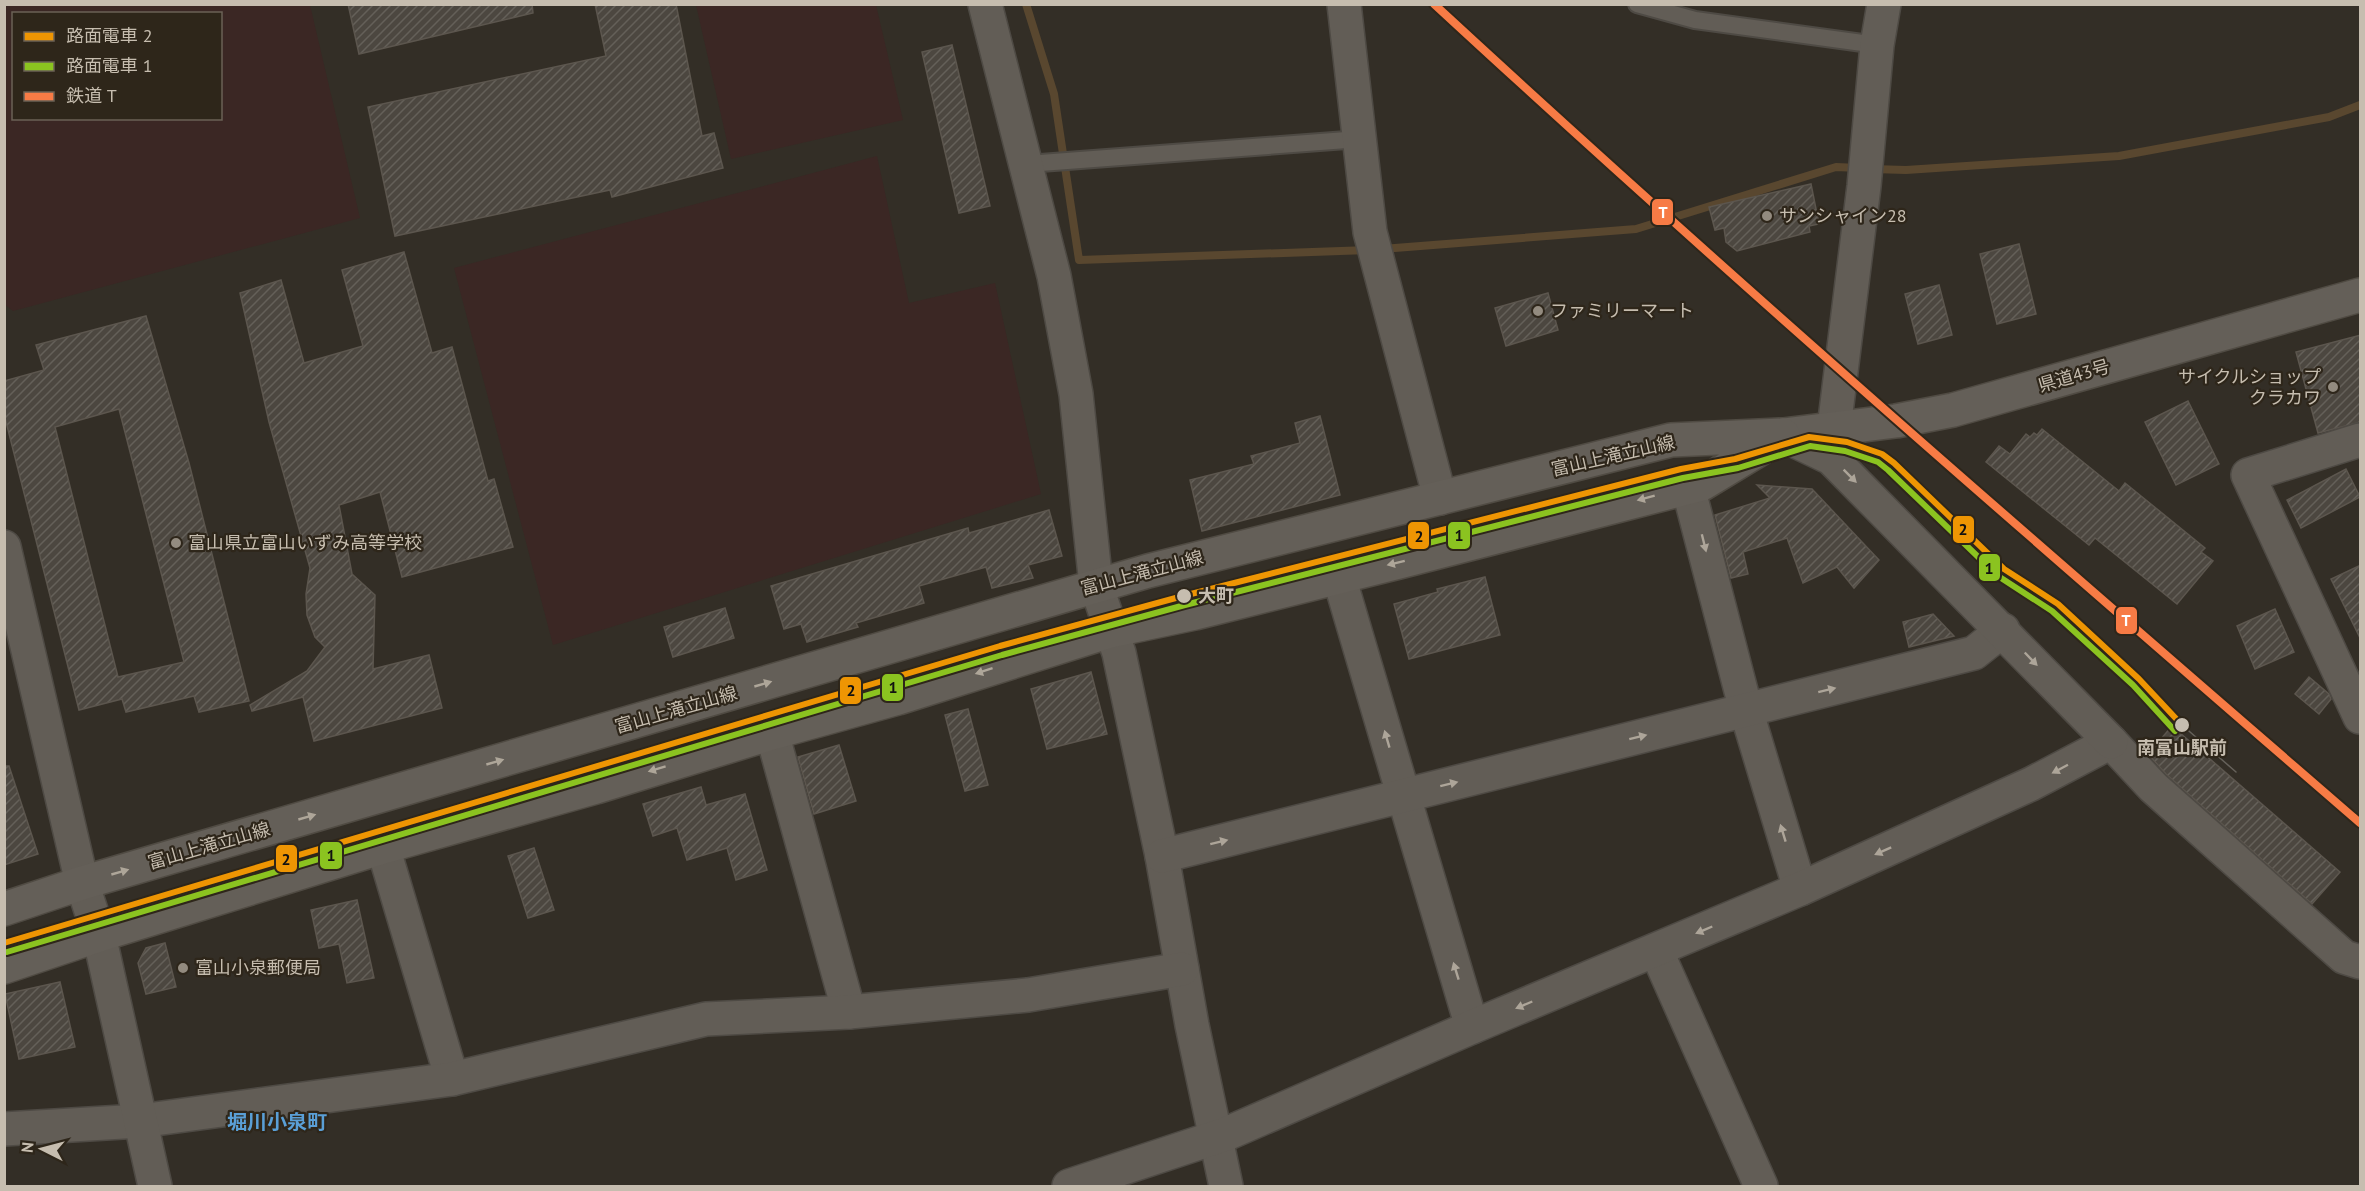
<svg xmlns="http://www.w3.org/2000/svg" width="2365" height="1191" viewBox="0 0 2365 1191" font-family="'PT Sans','Noto Sans JP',sans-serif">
<defs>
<pattern id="building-hatch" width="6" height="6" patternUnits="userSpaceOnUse" patternTransform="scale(1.5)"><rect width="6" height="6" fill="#4c4740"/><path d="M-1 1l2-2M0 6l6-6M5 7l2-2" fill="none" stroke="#646059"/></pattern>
</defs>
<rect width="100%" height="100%" fill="#332e26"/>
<g fill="#3b2724" fill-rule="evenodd">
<path d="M 5,4 L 310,5 L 360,218 L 13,311 L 4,304 ZM 14,14 L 220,14 L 220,118 L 14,118 Z"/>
<path d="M 696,5 L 876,5 L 903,120 L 731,159 Z"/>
<path d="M 877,156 L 909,303 L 995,283 L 1041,494 L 553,645 L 454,268 Z"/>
</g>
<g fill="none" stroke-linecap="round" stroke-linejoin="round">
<g stroke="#59472f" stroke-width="8">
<path d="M 1026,4 L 1054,94 L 1079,260 L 1369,250"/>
<path d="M 1872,169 L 1906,170 L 2119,156 L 2329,117 L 2360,105"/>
<path d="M 1382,249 L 1636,229 L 1836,167 L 1859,168"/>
</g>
</g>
<g fill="url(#building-hatch)" stroke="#5c564e" stroke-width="1.5" fill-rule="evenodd">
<path d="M 348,4 L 532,4 L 533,13 L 359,54 Z"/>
<path d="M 595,4 L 676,4 L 702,136 L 714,133 L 723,168 L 612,197 L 610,190 L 395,236 L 368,107 L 606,56 Z"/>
<path d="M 952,45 L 990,206 L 959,213 L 922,52 Z"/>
<path d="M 1811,184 L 1819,224 L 1809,226 L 1810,232 L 1737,251 L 1726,242 L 1724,228 L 1715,230 L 1709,207 Z"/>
<path d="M 2019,244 L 2036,314 L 1997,324 L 1980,254 Z"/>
<path d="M 404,252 L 432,353 L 452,347 L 488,481 L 494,479 L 513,547 L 402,577 L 380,492 L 339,505 L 352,574 L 375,595 L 373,669 L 429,655 L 442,708 L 314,741 L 303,697 L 252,711 L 250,705 L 307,671 L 325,647 L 315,637 L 307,615 L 306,594 L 310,568 L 269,422 L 240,293 L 281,280 L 304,363 L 363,346 L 342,270 Z"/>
<path d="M 1939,285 L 1952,335 L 1918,344 L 1905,294 Z"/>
<path d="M 1548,293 L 1558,330 L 1506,346 L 1495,308 Z"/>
<path d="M 146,316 L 189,463 L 249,701 L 199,712 L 194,696 L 126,712 L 122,699 L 79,710 L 4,414 L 4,381 L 44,370 L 36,345 ZM 119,409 L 184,662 L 118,677 L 55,427 Z"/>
<path d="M 2361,335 L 2361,422 L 2318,433 L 2296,352 Z"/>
<path d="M 2188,401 L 2219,464 L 2176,485 L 2145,422 Z"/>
<path d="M 1320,416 L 1340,495 L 1202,531 L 1190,480 L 1254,464 L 1251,456 L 1300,443 L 1295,423 Z"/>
<path d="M 2042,429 L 2119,491 L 2125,483 L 2205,548 L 2201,552 L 2213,561 L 2177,604 L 2095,538 L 2089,545 L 1986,462 L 1999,446 L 2010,454 L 2026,434 L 2030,437 L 2034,433 L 2037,435 Z"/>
<path d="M 2346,469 L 2360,497 L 2301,528 L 2287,500 Z"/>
<path d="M 1757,485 L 1812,489 L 1879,560 L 1854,588 L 1837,567 L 1803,583 L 1787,538 L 1743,552 L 1748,574 L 1731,578 L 1715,515 L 1770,498 Z"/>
<path d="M 1049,510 L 1062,556 L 1028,565 L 1033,578 L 992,588 L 986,567 L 919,586 L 924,603 L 856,623 L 858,627 L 807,642 L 801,624 L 784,629 L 771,586 L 968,528 L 969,533 Z"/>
<path d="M 2361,565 L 2361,640 L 2331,579 Z"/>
<path d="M 1485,577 L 1500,635 L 1409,659 L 1394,604 L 1438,592 L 1437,589 Z"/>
<path d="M 725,608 L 734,638 L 673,657 L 664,627 Z"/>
<path d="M 2275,609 L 2294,652 L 2255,669 L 2237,626 Z"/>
<path d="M 1933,614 L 1954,636 L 1909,647 L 1903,622 Z"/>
<path d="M 1091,672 L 1107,734 L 1047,749 L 1031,689 Z"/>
<path d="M 2309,677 L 2329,694 L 2331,699 L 2319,714 L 2295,694 Z"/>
<path d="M 968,709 L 988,785 L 965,791 L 945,715 Z"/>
<path d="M 2172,726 L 2340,872 L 2312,904 L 2166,774 L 2148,754 Z"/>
<path d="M 839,745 L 856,801 L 814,814 L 798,757 Z"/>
<path d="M 4,766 L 9,766 L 38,854 L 4,865 Z"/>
<path d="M 701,787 L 706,805 L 745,794 L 767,870 L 736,880 L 727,848 L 687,860 L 677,828 L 653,836 L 643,804 Z"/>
<path d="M 534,848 L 554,910 L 528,918 L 508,856 Z"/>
<path d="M 357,900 L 374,978 L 347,983 L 339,944 L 319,948 L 311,910 Z"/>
<path d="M 165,943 L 176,987 L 146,994 L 138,963 L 146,948 Z"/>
<path d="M 60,982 L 75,1047 L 19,1059 L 5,994 Z"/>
</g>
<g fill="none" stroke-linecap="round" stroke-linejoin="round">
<g stroke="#4e4a44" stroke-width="20">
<g id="service">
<path d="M 1637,4 L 1695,20 L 1877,45"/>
<path d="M 1027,164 L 1360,139"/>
</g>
</g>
<g stroke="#4e4a44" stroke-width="36">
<g id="minor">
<path d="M 985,4 L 1054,276 L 1076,394 L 1096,585 L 1119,653 L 1162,856 L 1192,1025 L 1226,1186"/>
<path d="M 1344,4 L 1370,232 L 1440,498"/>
<path d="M 1834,428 L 1864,186 L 1877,45 L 1884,4"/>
<path d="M 2360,440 L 2248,475 L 2360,717"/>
<path d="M 1688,487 L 1746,710 L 1800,889"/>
<path d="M 1339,577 L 1472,1027"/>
<path d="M 772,733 L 849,1012"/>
<path d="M 383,847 L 452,1079"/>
<path d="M 1162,856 L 1974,653 L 2003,630"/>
<path d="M 1656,950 L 1761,1186"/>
<path d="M 4,1129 L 140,1121 L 452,1079 L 706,1019 L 849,1012 L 1028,995 L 1182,969"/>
<path d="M 1069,1186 L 1226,1134 L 1472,1027 L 1800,889 L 2031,784 L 2111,742 L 2153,787 L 2344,957 L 2360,962"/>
</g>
</g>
<g stroke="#4e4a44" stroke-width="36">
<g id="tertiary">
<path d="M 1783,435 L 1831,458 L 2111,742"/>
<path d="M 4,547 L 82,883 L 99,935 L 155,1186"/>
</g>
</g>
<g stroke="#504b43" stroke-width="36">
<g id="primary">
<path d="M 1783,435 L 1896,421 L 1953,410 L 2360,295"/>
<path d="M 4,909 L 82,883 L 1148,571 L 1671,440 L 1783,435 L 1702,484 L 1399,562 L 1195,613 L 1110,631 L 898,698 L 772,733 L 596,787 L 383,847 L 99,935 L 4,967"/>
</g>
</g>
<use href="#service" stroke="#625d56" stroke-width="16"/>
<use href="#minor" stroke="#625d56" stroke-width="33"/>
<use href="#tertiary" stroke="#625d56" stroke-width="33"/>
<use href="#primary" stroke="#645f58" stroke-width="33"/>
<path stroke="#65615a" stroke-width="1.5" d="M 2182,725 L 2236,772"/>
<g stroke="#2e261a" stroke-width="12">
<path id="rail-1" d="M 1434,4 C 1737,284 2048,553 2360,823"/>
</g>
<use href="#rail-1" stroke="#f77b45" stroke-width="8"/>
<g stroke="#2e261a" stroke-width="10">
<path id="tram-1" d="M 4,943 L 1000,646 L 1183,596 L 1681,469 L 1735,459 L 1809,437 L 1847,442 L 1882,454 L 1894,463 L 2004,569 L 2058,604 L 2139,679 L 2182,725"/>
</g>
<g stroke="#2e261a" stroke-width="10">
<path id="tram-2" d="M 7,952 L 1002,655 L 1185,605 L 1683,478 L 1738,468 L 1810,446 L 1845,451 L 1878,462 L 1888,470 L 1998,576 L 2052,611 L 2133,685 L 2175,731"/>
</g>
<use href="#tram-1" stroke="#ee9503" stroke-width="6"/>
<use href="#tram-2" stroke="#8bc320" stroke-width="6"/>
</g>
<defs><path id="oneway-solid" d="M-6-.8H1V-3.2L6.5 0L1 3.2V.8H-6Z" transform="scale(1.5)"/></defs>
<g fill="#ada599">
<use href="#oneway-solid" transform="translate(1850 476) rotate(45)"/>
<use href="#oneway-solid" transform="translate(1704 543) rotate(76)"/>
<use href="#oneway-solid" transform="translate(2031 659) rotate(46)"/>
<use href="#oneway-solid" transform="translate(1827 690) rotate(-14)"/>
<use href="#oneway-solid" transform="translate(1638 737) rotate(-14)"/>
<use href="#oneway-solid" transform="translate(1387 739) rotate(-106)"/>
<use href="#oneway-solid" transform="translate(2060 769) rotate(152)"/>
<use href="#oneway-solid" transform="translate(1449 784) rotate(-14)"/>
<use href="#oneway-solid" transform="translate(1783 833) rotate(-107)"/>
<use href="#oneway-solid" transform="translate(1219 842) rotate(-14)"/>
<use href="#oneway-solid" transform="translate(1883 851) rotate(156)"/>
<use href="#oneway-solid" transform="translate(1704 930) rotate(157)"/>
<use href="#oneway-solid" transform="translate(1456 971) rotate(-107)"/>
<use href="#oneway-solid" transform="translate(1524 1005) rotate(157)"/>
</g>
<g fill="#aea699">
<use href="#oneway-solid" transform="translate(1646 498) rotate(165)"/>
<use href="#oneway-solid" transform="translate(1396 563) rotate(166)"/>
<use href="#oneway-solid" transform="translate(984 671) rotate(162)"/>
<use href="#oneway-solid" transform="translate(763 684) rotate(-16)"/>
<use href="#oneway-solid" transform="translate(495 762) rotate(-16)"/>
<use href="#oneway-solid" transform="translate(657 769) rotate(163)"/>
<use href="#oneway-solid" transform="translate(307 817) rotate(-16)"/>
<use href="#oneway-solid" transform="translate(120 872) rotate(-16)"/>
</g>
<g fill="#938b7f" stroke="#2e261a" stroke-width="2">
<circle cx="1767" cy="216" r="6"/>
<circle cx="1538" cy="311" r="6"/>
<circle cx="2333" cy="387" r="6"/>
<circle cx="176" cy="543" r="6"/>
<circle cx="183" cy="968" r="6"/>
</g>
<g fill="#c6bdaf" stroke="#2e261a" stroke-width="2">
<circle cx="1184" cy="596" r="8"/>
<circle cx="2182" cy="725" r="8"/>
</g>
<g text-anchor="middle" stroke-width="4.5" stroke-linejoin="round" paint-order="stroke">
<g font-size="18" fill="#c6bdaf" stroke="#2e261a" text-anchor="start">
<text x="1779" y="222">サンシャイン28</text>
<text x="1550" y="317">ファミリーマート</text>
<text x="2321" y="383" text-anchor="end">サイクルショップ<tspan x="2321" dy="21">クラカワ</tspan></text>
<text x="188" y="549">富山県立富山いずみ高等学校</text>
<text x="195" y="974">富山小泉郵便局</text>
</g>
<g font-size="18" fill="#c6bdaf" stroke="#2e261a">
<text transform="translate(2074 376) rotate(-16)" y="6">県道43号</text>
<text transform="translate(1613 456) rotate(-13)" y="6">富山上滝立山線</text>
<text transform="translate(1142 573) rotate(-15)" y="6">富山上滝立山線</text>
<text transform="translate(676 710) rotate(-16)" y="6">富山上滝立山線</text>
<text transform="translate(209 846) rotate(-16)" y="6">富山上滝立山線</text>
</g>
<g font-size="18" font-weight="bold" fill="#c6bdaf" stroke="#2e261a" text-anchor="start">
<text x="1198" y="602">大町</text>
<text x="2182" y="754" text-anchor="middle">南富山駅前</text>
</g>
<g font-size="20" font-weight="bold" fill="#5a9fd6" stroke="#2e261a">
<text x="277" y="1129">堀川小泉町</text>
</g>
</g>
<g stroke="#2e261a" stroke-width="2">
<rect x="1651" y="198" width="23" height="28" rx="6" fill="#f77b45"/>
<rect x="1952" y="515" width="23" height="29" rx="6" fill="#ee9503"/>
<rect x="1447" y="521" width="24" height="29" rx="6" fill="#8bc320"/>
<rect x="1407" y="521" width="23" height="29" rx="6" fill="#ee9503"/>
<rect x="1978" y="553" width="23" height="29" rx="6" fill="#8bc320"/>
<rect x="2115" y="606" width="23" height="29" rx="6" fill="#f77b45"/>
<rect x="881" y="673" width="23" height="29" rx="6" fill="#8bc320"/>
<rect x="839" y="676" width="23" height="29" rx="6" fill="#ee9503"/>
<rect x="319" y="841" width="24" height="29" rx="6" fill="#8bc320"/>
<rect x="275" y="844" width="23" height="29" rx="6" fill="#ee9503"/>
</g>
<g font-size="16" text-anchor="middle" font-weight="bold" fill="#fff">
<text x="1663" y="218">T</text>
<text x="2126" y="626">T</text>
</g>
<g font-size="16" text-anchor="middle" font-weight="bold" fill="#111">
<text x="1963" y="535">2</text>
<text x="1459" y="541">1</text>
<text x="1419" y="542">2</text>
<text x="1989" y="574">1</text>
<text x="893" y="693">1</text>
<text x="851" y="696">2</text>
<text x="331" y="861">1</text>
<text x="286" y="865">2</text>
</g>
<rect width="2365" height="1191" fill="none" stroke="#c6bdaf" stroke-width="12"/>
<rect x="12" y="12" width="210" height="108" fill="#2e261a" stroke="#6b6256" stroke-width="1.5"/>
<rect x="24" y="32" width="30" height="9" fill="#ee9503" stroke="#6b6256" stroke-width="1.5"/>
<text x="66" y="42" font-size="18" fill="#c6bdaf">路面電車 2</text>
<rect x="24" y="62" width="30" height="9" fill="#8bc320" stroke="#6b6256" stroke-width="1.5"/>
<text x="66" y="72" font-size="18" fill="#c6bdaf">路面電車 1</text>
<rect x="24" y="92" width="30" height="9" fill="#f77b45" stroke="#6b6256" stroke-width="1.5"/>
<text x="66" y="102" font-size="18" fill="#c6bdaf">鉄道 T</text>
<g transform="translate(42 1149) rotate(276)" stroke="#2e261a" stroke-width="4.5" paint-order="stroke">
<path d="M0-4.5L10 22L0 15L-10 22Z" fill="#c6bdaf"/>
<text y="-9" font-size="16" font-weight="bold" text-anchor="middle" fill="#c6bdaf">N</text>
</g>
</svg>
